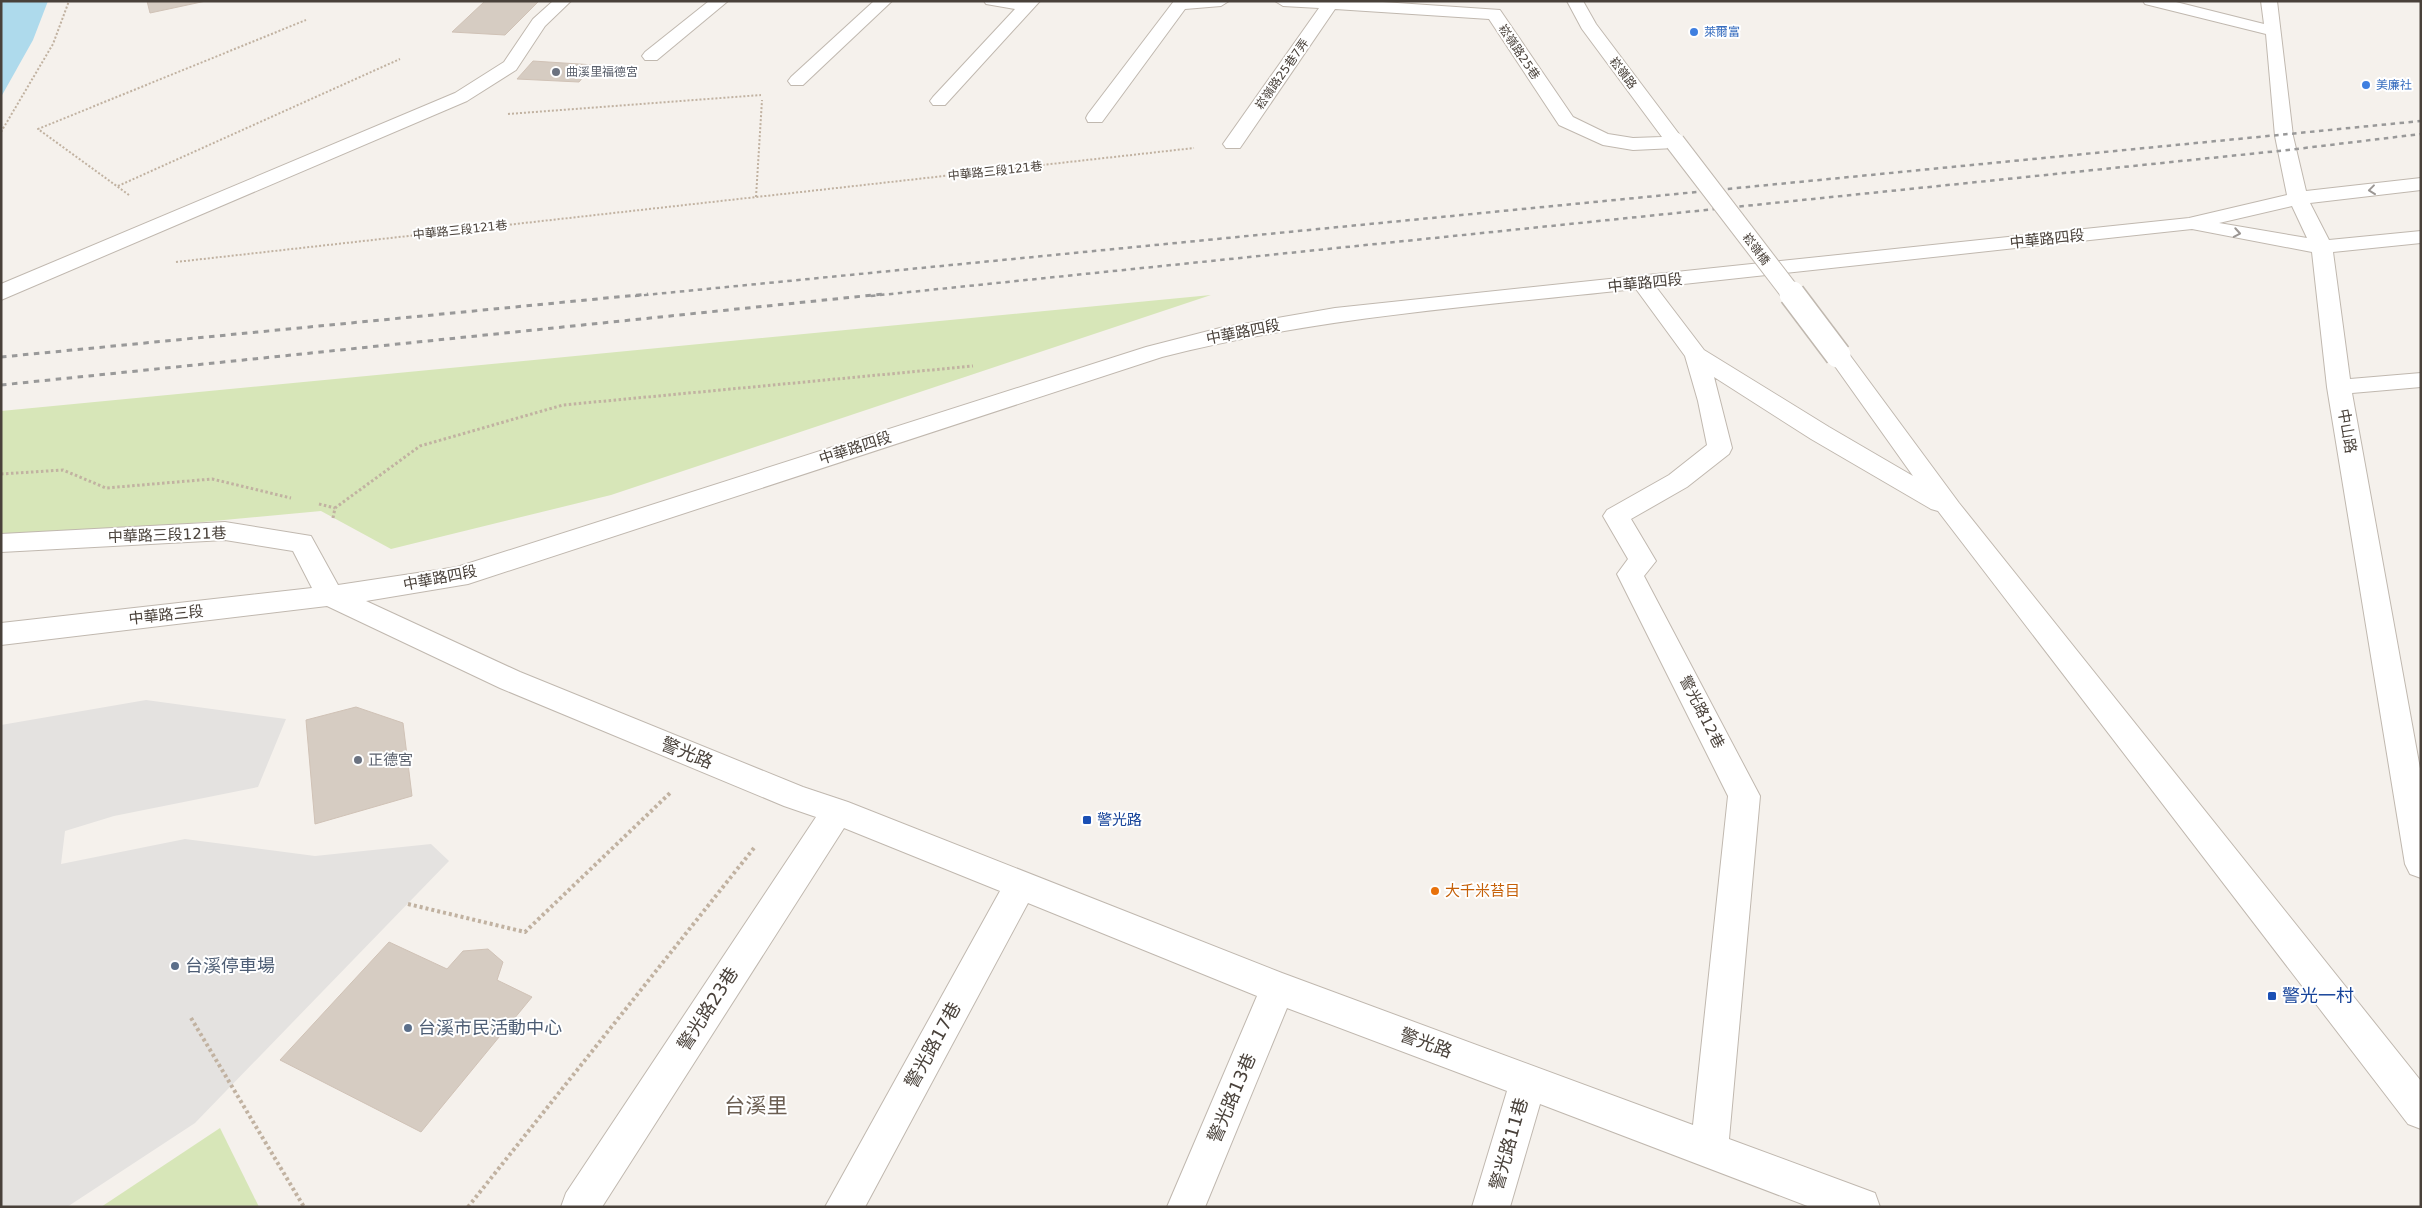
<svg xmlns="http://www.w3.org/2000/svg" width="2422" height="1208" viewBox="0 0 2422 1208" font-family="'DejaVu Sans','Noto Sans TC',sans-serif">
<rect width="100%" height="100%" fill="#f5f1ec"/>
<g fill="#d7e6b8">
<path d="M 1211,295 L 611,495 L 391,549 L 321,511 L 1,541 L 1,411 Z"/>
<path d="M 220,1128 L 259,1207 L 101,1207 Z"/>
</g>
<path fill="#e4e2e0" d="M 146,700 L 286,719 L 258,787 L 114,816 L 65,831 L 61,864 L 185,839 L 315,856 L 431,844 L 449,861 L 195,1123 L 67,1207 L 1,1207 L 1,725 Z"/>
<path fill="#aedaec" d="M 1,1 L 48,1 L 33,40 L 1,97 Z"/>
<g fill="#d6ccc2" stroke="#d0c2b6">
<path d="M 147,1 L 206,1 L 150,13 Z"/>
<path d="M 485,1 L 539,1 L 505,35 L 452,32 Z"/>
<path d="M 533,61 L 594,65 L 579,82 L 517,79 Z"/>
<path d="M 356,707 L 403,723 L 412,796 L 315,824 L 306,720 Z"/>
<path d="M 389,942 L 447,969 L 463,951 L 488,949 L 503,962 L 497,980 L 532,997 L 421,1132 L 280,1060 Z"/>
</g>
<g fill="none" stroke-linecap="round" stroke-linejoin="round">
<g stroke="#c0b8af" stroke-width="2">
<g id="minor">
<path d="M 553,1 L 571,1 L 545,26 L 516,70 L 467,101 L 1,300 L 1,284 L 455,93 L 504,62 L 533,19 Z"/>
<path d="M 709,1 L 728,1 L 657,60 L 645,60 L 642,56 L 645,52 Z"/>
<path d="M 874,1 L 892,1 L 803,85 L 791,85 L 788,81 L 791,77 Z"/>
<path d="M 984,1 L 1040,1 L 945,105 L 933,105 L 930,101 L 933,97 L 1015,9 L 986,4 Z"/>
<path d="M 1174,1 L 1229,1 L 1221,6 L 1185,9 L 1102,122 L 1088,122 L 1086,118 L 1088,114 Z"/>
<path d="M 1275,1 L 1368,1 L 1500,10 L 1573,117 L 1608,134 L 1633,138 L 1662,137 L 1582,29 L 1567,1 L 1583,1 L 1596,24 L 1685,142 L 1682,146 L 1675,148 L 1633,150 L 1603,145 L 1559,125 L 1489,19 L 1335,9 L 1240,148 L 1226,148 L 1223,144 L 1319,8 L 1283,6 Z"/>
<path d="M 2143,1 L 2172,1 L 2264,24 L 2261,1 L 2277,1 L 2293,136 L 2306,191 L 2421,178 L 2421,190 L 2310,203 L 2329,240 L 2421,231 L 2421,243 L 2333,252 L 2350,379 L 2421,373 L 2421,387 L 2352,393 L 2421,774 L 2421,878 L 2410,874 L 2405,864 L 2327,387 L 2312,252 L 2192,229 L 1656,287 L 1704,350 L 1829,427 L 1913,476 L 1827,355 L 1830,350 L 1838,348 L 1846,350 L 1959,503 L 2421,1081 L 2421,1129 L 2408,1124 L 1938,511 L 1931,509 L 1811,439 L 1714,377 L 1732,448 L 1729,454 L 1687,487 L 1631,519 L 1656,561 L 1644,576 L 1760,796 L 1729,1139 L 1875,1193 L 1880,1207 L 1810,1207 L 1540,1104 L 1510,1207 L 1472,1207 L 1507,1091 L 1287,1008 L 1205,1207 L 1167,1207 L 1257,996 L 1028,903 L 865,1207 L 825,1207 L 1000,891 L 844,828 L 602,1207 L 561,1207 L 566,1193 L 816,817 L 784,806 L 500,688 L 327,606 L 1,645 L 1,623 L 312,588 L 293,551 L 225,540 L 1,552 L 1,534 L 225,522 L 311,536 L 338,585 L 457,567 L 1146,347 L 1220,328 L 1335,308 L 2189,218 L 2287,195 L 2275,136 L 2266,34 L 2145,4 ZM 2292,206 L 2307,238 L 2219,223 ZM 1636,289 L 1685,356 L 1698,401 L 1707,445 L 1669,475 L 1607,510 L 1603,516 L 1628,559 L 1617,574 L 1728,796 L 1693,1125 L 1282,973 L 848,802 L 803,787 L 520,672 L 366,601 L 468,584 L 1162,357 C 1317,317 1477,306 1636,289 Z"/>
</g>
</g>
<g stroke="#c1b2a1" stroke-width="2" stroke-dasharray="2 2" stroke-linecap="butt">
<path d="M 508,114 L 761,95"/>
<path d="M 1,132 L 53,44 L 69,1"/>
<path d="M 118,186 L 400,59"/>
<path d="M 129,195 L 38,129 L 306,20"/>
<path d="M 756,197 L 762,100"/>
<path d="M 176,262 L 1194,148"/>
</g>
<g stroke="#c1b2a1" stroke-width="3" stroke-dasharray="2.5 2.5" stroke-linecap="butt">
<path d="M 1,474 L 63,470 L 106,488 L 212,479 L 291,498"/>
<path d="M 319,504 L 335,508"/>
<path d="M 333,518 L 335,508 L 420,446 L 563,405 L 973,366"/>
</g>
<g stroke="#c1b2a1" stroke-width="4" stroke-dasharray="3 3" stroke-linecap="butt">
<path d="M 408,904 L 525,932 L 670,793"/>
<path d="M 191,1018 L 304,1207"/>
<path d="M 468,1207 L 754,848"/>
</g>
<use href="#minor" fill="#fff" fill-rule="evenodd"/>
<g stroke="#999" stroke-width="2.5" stroke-dasharray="4.5 4.5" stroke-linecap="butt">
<path d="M 635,296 L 2421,121"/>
<path d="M 871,296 L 2288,150 L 2421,134"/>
</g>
<g stroke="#999" stroke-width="3" stroke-dasharray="5.5 5.5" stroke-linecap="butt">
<path d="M 1,357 L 648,294"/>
<path d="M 1,385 L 883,294"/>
</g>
<g stroke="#c0b8af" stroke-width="21" stroke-linecap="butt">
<path id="minor-bridge-far1" d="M 1675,142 L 1793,296"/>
</g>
<g stroke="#c0b8af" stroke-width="28" stroke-linecap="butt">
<path id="minor-bridge" d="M 1792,294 L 1838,355"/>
</g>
<use href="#minor-bridge-far1" stroke="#fff" stroke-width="19"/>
<use href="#minor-bridge" stroke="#fff" stroke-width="25"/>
</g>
<defs><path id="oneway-chevron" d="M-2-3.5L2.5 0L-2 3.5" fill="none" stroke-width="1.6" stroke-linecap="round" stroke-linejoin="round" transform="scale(1.25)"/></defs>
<g stroke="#9b9693">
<use href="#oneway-chevron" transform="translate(2372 190) rotate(173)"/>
<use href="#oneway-chevron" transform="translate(2237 233) rotate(10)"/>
</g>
<g fill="#3f7fe0" stroke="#fff" stroke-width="2">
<circle cx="1694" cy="32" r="5"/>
<circle cx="2366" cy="85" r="5"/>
</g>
<g fill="#6b7280" stroke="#fff" stroke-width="2">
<circle cx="556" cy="72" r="5"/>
<circle cx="358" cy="760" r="5"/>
</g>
<g fill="#1a4fb4" stroke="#fff" stroke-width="2">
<rect x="1082" y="815" width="10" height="10" rx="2.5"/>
<rect x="2267" y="991" width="10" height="10" rx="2.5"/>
</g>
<circle fill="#e8710a" stroke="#fff" stroke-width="2" cx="1435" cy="891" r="5"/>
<g fill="#5c6f8a" stroke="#fff" stroke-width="2">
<circle cx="175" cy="966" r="5"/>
<circle cx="408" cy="1028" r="5"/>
</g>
<g text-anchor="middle" stroke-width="4" stroke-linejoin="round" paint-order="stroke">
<g font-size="12" fill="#366cbe" stroke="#fff" text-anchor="start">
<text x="1704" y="36">萊爾富</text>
<text x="2376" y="89">美廉社</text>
</g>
<g font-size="12" fill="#49413a" stroke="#fff">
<text transform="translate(1519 52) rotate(56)" y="4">崧嶺路25巷</text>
<text transform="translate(1623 73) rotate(53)" y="4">崧嶺路</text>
<text transform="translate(1282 74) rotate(-55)" y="4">崧嶺路25巷7弄</text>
<text transform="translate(995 171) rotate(-6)" y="4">中華路三段121巷</text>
<text transform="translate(460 230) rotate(-6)" y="4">中華路三段121巷</text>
<text transform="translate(1756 249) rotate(53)" y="4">崧嶺橋</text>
</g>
<g font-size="12" fill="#5b616d" stroke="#fff" text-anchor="start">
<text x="566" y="76">曲溪里福德宮</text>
</g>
<g font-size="15" fill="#49413a" stroke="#fff">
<text transform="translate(2047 239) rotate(-6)" y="5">中華路四段</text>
<text transform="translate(1645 283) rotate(-6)" y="5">中華路四段</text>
<text transform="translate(1243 332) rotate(-11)" y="5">中華路四段</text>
<text transform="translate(2347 431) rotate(80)" y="5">中山路</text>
<text transform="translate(855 448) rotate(-18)" y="5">中華路四段</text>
<text transform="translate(167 535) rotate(-2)" y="5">中華路三段121巷</text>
<text transform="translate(440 578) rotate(-11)" y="5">中華路四段</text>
<text transform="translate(166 615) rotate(-6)" y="5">中華路三段</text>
<text transform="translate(1702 712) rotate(63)" y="5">警光路12巷</text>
</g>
<g font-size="15" fill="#5b616d" stroke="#fff" text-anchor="start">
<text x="368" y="765">正德宮</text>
</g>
<g font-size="15" fill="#164399" stroke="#fff" text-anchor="start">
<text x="1097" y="825">警光路</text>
</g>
<g font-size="15" fill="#c56008" stroke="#fff" text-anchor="start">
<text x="1445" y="896">大千米苔目</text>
</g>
<g font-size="18" fill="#49413a" stroke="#fff">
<text transform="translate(687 753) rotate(22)" y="6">警光路</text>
<text transform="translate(708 1009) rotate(-57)" y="6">警光路23巷</text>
<text transform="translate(1426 1043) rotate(20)" y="6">警光路</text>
<text transform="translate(933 1045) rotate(-61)" y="6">警光路17巷</text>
<text transform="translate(1232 1098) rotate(-67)" y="6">警光路13巷</text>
<text transform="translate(1509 1144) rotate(-74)" y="6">警光路11巷</text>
</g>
<g font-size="18" fill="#4e5e75" stroke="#fff" text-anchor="start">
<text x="185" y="972">台溪停車場</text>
<text x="418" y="1034">台溪市民活動中心</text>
</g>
<g font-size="18" fill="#164399" stroke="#fff" text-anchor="start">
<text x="2282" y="1002">警光一村</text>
</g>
<g font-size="21" fill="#6b5e52" stroke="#fff">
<text x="756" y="1113">台溪里</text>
</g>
</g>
<rect width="2422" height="1208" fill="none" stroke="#49413a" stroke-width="5"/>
</svg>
